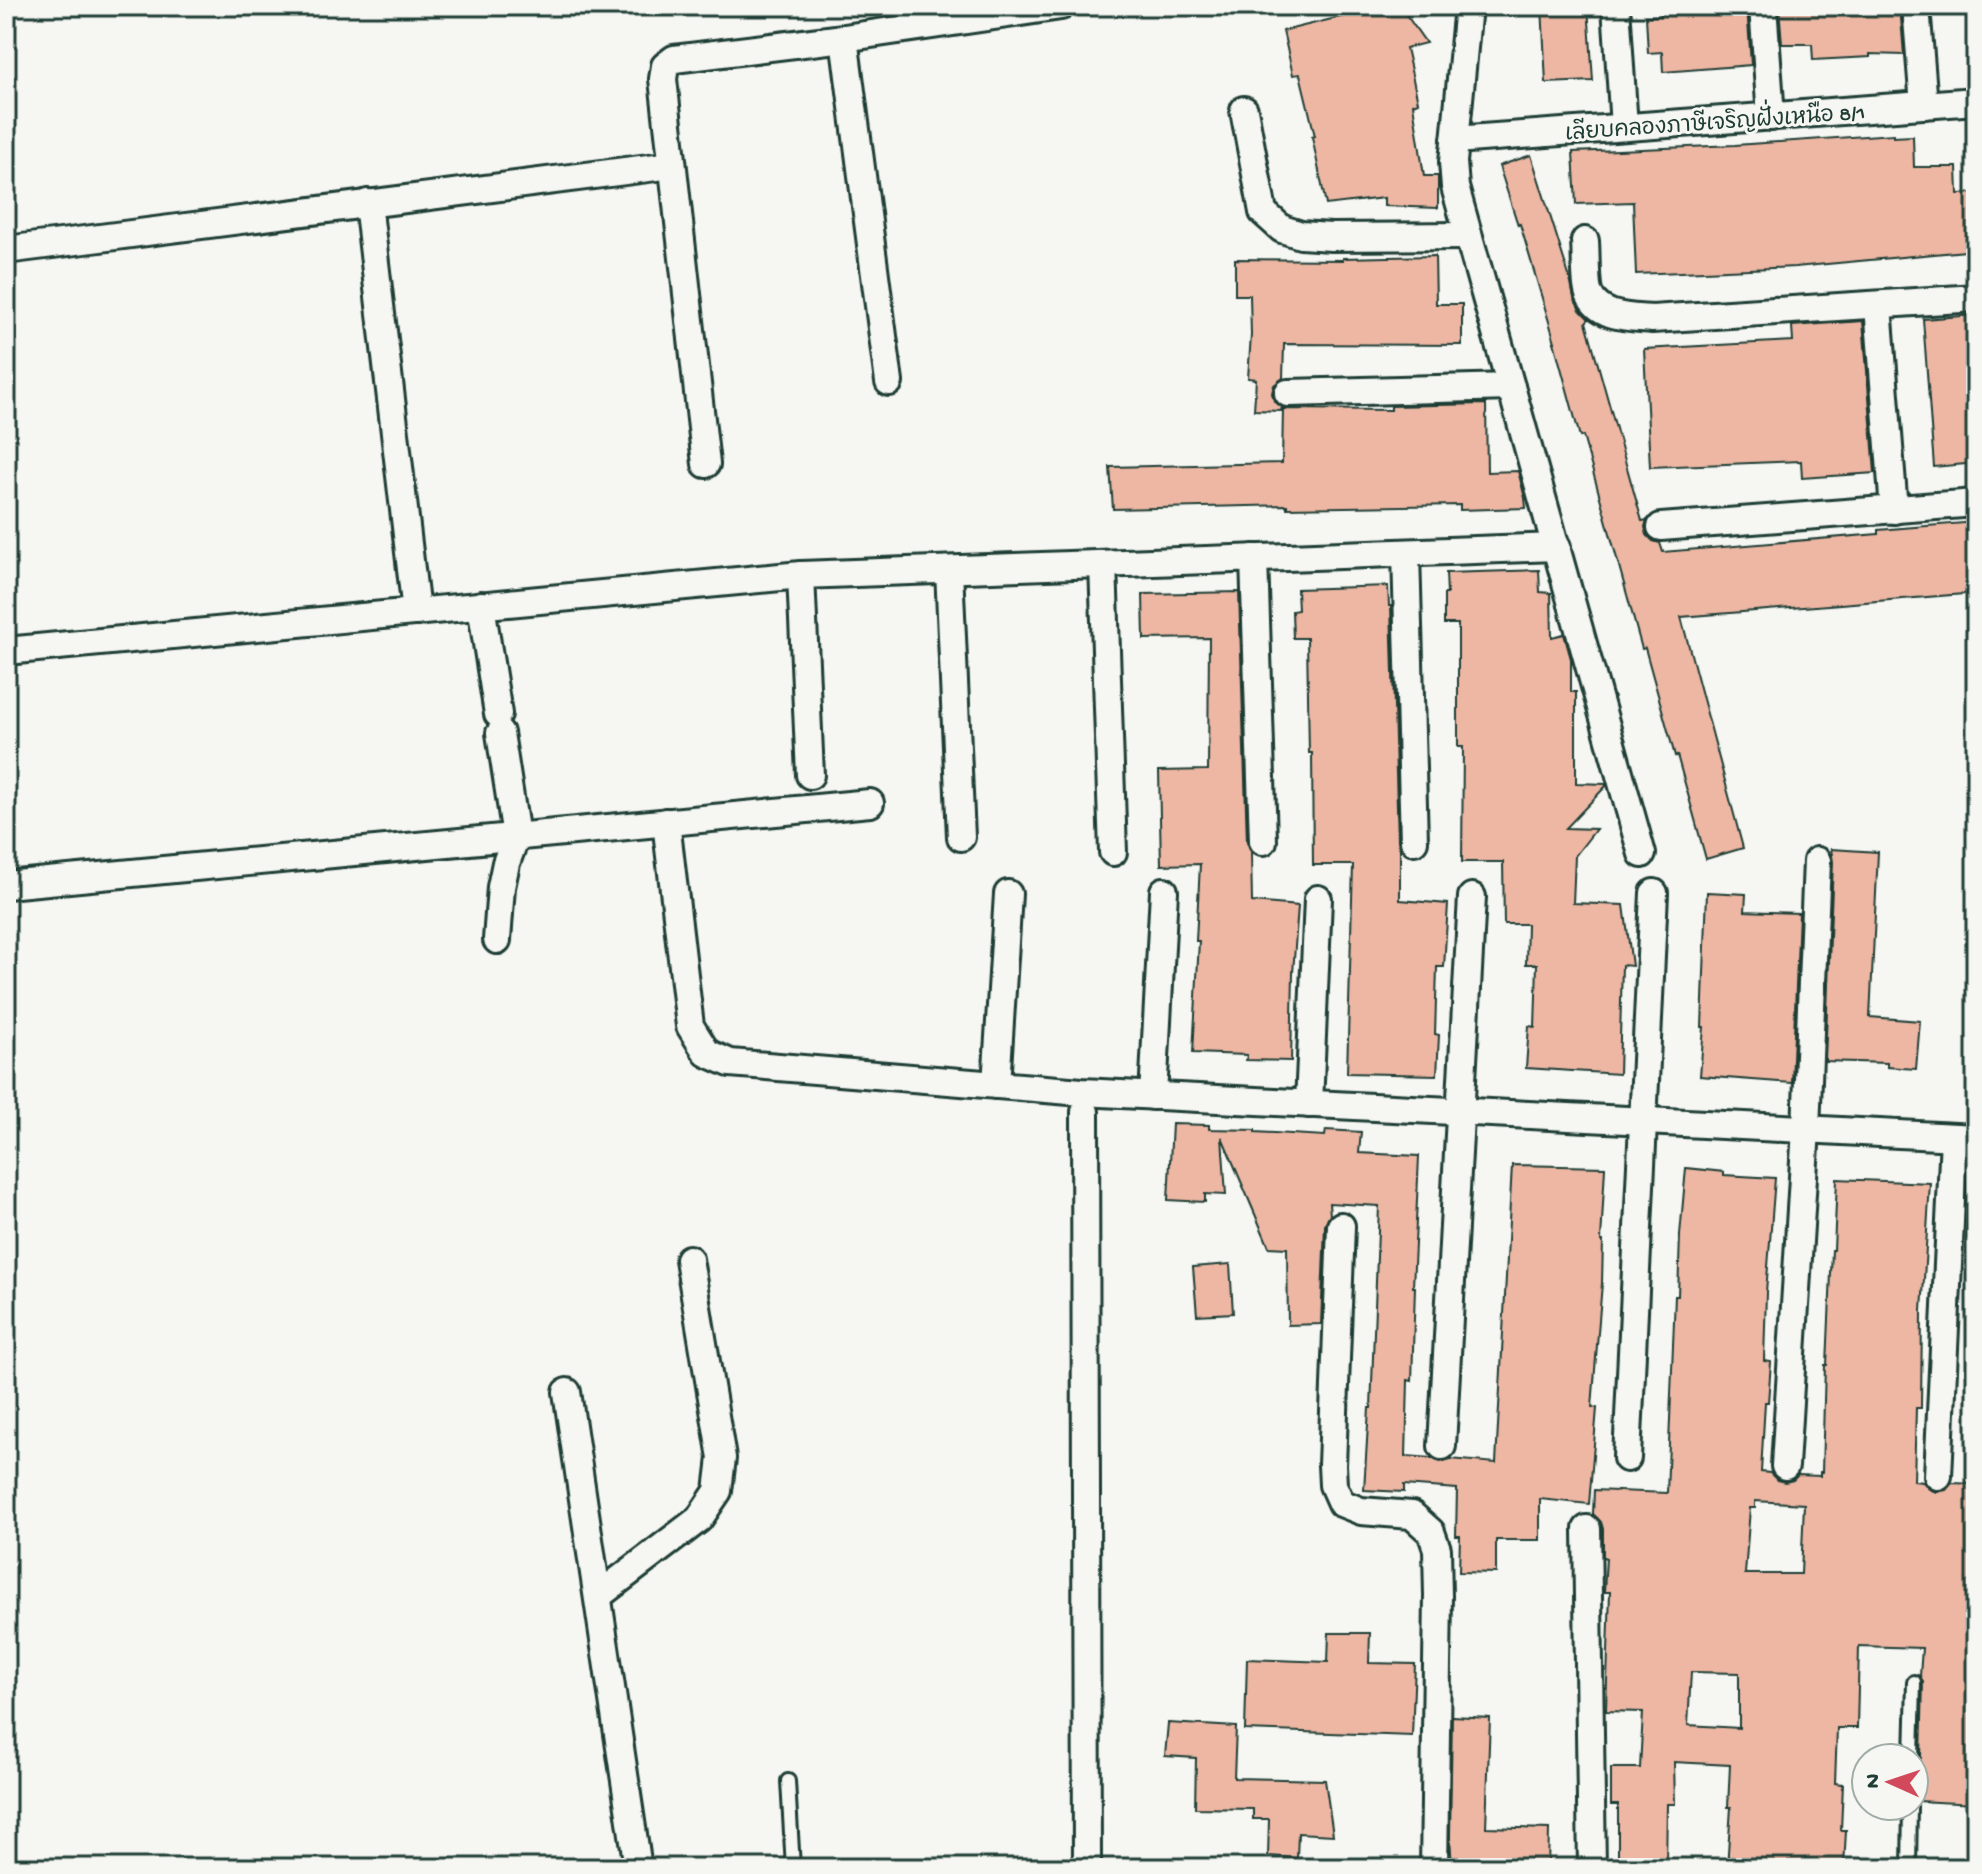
<svg xmlns="http://www.w3.org/2000/svg" width="1982" height="1874" viewBox="0 0 1982 1874" font-family="'Gochi Hand','Playpen Sans Thai',sans-serif">
<rect width="100%" height="100%" fill="#f6f6f2"/>
<filter id="ink" filterUnits="userSpaceOnUse"><feTurbulence type="fractalNoise" baseFrequency=".0125" numOctaves="2"/><feDisplacementMap in="SourceGraphic" scale="16" xChannelSelector="R" yChannelSelector="G"/><feConvolveMatrix kernelMatrix="1 2 1 2 8 2 1 2 1" color-interpolation-filters="sRGB"/></filter>
<g filter="url(#ink)">
<g fill="#eeb7a4" stroke="#1f3d34" stroke-width="2" fill-rule="evenodd">
<path d="M 1385,6 L 1400,6 L 1426,43 L 1406,48 L 1418,102 L 1413,104 L 1424,176 L 1438,176 L 1438,208 L 1384,206 L 1384,198 L 1326,205 L 1312,137 L 1315,136 L 1300,74 L 1293,75 L 1283,31 Z"/>
<path d="M 1542,6 L 1588,6 L 1593,81 L 1546,83 Z"/>
<path d="M 1660,6 L 1747,6 L 1751,65 L 1663,72 L 1662,52 L 1648,53 L 1646,16 L 1661,16 Z"/>
<path d="M 1779,6 L 1841,6 L 1841,8 L 1900,6 L 1904,55 L 1870,54 L 1870,57 L 1813,60 L 1812,44 L 1782,44 Z"/>
<path d="M 1893,134 L 1893,137 L 1913,136 L 1914,167 L 1957,167 L 1958,194 L 1976,193 L 1976,250 L 1795,267 L 1636,274 L 1633,202 L 1576,204 L 1573,152 L 1735,145 Z"/>
<path d="M 1531,155 L 1570,279 L 1574,298 L 1580,310 L 1589,319 L 1586,322 L 1642,521 L 1647,520 L 1645,527 L 1647,535 L 1653,541 L 1660,543 L 1663,552 L 1878,534 L 1878,530 L 1976,522 L 1976,593 L 1681,617 L 1743,848 L 1706,859 L 1677,755 L 1675,756 L 1645,648 L 1642,649 L 1583,436 L 1580,437 L 1554,342 L 1555,342 L 1520,224 L 1518,225 L 1499,166 Z"/>
<path d="M 1435,256 L 1436,304 L 1462,304 L 1462,345 L 1284,344 L 1283,378 L 1274,385 L 1272,393 L 1274,401 L 1282,407 L 1281,411 L 1254,410 L 1256,379 L 1248,378 L 1251,335 L 1250,295 L 1235,295 L 1235,259 L 1343,260 L 1343,258 Z"/>
<path d="M 1976,315 L 1976,463 L 1934,467 L 1923,319 Z"/>
<path d="M 1863,321 L 1875,473 L 1802,478 L 1801,461 L 1650,467 L 1644,349 L 1793,341 L 1792,326 Z"/>
<path d="M 1486,404 L 1487,472 L 1518,471 L 1525,498 L 1526,508 L 1460,510 L 1460,505 L 1287,508 L 1287,505 L 1113,509 L 1110,467 L 1282,463 L 1283,409 L 1391,410 L 1391,406 Z"/>
<path d="M 1539,570 L 1540,592 L 1551,593 L 1552,637 L 1564,634 L 1571,659 L 1571,692 L 1576,692 L 1576,783 L 1606,784 L 1606,786 L 1566,828 L 1596,829 L 1575,856 L 1573,903 L 1624,905 L 1632,966 L 1622,965 L 1619,1074 L 1526,1068 L 1529,1026 L 1535,1027 L 1537,964 L 1526,964 L 1527,924 L 1504,924 L 1503,862 L 1462,862 L 1463,747 L 1458,747 L 1458,624 L 1444,624 L 1444,594 L 1447,594 L 1446,573 Z"/>
<path d="M 1388,586 L 1389,606 L 1391,606 L 1398,841 L 1400,849 L 1400,900 L 1448,904 L 1444,967 L 1437,967 L 1435,1034 L 1439,1035 L 1437,1075 L 1347,1073 L 1353,865 L 1313,865 L 1312,753 L 1309,753 L 1307,638 L 1293,638 L 1292,611 L 1298,610 L 1297,589 Z"/>
<path d="M 1239,592 L 1247,842 L 1251,851 L 1252,902 L 1298,906 L 1293,973 L 1291,1061 L 1246,1060 L 1247,1055 L 1193,1053 L 1199,941 L 1196,941 L 1200,864 L 1161,865 L 1159,771 L 1208,770 L 1209,638 L 1144,639 L 1143,594 Z"/>
<path d="M 1831,849 L 1878,852 L 1870,1017 L 1920,1021 L 1916,1069 L 1887,1067 L 1887,1063 L 1825,1061 L 1833,862 Z"/>
<path d="M 1707,892 L 1746,894 L 1745,911 L 1799,913 L 1792,1083 L 1700,1076 L 1704,1027 L 1702,1027 Z"/>
<path d="M 1172,1124 L 1209,1125 L 1209,1129 L 1255,1130 L 1255,1132 L 1325,1136 L 1326,1130 L 1361,1132 L 1359,1153 L 1419,1156 L 1413,1287 L 1415,1287 L 1412,1381 L 1408,1380 L 1406,1456 L 1432,1458 L 1440,1462 L 1450,1459 L 1496,1463 L 1512,1165 L 1605,1167 L 1601,1241 L 1603,1241 L 1602,1283 L 1592,1407 L 1597,1408 L 1589,1504 L 1540,1499 L 1540,1540 L 1496,1540 L 1496,1573 L 1459,1572 L 1460,1536 L 1456,1536 L 1457,1489 L 1404,1485 L 1404,1492 L 1364,1490 L 1369,1408 L 1371,1408 L 1379,1206 L 1329,1203 L 1330,1215 L 1325,1225 L 1321,1324 L 1288,1325 L 1287,1248 L 1269,1247 L 1222,1137 L 1226,1195 L 1205,1194 L 1205,1202 L 1168,1200 Z"/>
<path d="M 1686,1168 L 1724,1172 L 1724,1175 L 1775,1178 L 1766,1292 L 1764,1361 L 1771,1362 L 1768,1402 L 1765,1402 L 1761,1472 L 1770,1473 L 1777,1480 L 1785,1482 L 1793,1480 L 1798,1475 L 1820,1476 L 1820,1472 L 1822,1472 L 1825,1365 L 1827,1365 L 1832,1250 L 1834,1250 L 1837,1179 L 1930,1183 L 1922,1311 L 1921,1408 L 1916,1408 L 1914,1481 L 1923,1482 L 1929,1489 L 1936,1492 L 1946,1490 L 1952,1483 L 1976,1484 L 1976,1804 L 1917,1801 L 1915,1798 L 1916,1766 L 1921,1758 L 1923,1682 L 1920,1676 L 1922,1648 L 1859,1646 L 1857,1728 L 1837,1728 L 1835,1783 L 1843,1784 L 1841,1830 L 1846,1830 L 1844,1867 L 1773,1865 L 1773,1868 L 1727,1868 L 1731,1807 L 1728,1807 L 1730,1765 L 1674,1762 L 1675,1804 L 1667,1804 L 1666,1868 L 1618,1868 L 1618,1805 L 1611,1805 L 1611,1768 L 1640,1768 L 1643,1712 L 1606,1711 L 1610,1592 L 1604,1592 L 1606,1558 L 1603,1557 L 1603,1529 L 1601,1522 L 1593,1514 L 1594,1490 L 1667,1493 L 1675,1296 L 1678,1296 L 1680,1235 ZM 1755,1501 L 1804,1504 L 1801,1574 L 1745,1574 L 1750,1508 L 1755,1508 ZM 1691,1672 L 1739,1673 L 1739,1728 L 1688,1725 Z"/>
<path d="M 1230,1264 L 1233,1313 L 1197,1315 L 1193,1267 Z"/>
<path d="M 1329,1633 L 1370,1633 L 1369,1663 L 1415,1664 L 1412,1736 L 1245,1730 L 1247,1659 L 1328,1662 Z"/>
<path d="M 1452,1716 L 1490,1718 L 1486,1827 L 1549,1829 L 1548,1868 L 1452,1868 L 1450,1836 Z"/>
<path d="M 1168,1723 L 1236,1727 L 1234,1778 L 1325,1780 L 1333,1835 L 1298,1833 L 1297,1858 L 1268,1856 L 1269,1819 L 1253,1819 L 1253,1809 L 1195,1808 L 1196,1758 L 1165,1756 Z"/>
</g>
<g fill="none" stroke-linecap="round" stroke-linejoin="round">
<g stroke="#1f3d34" stroke-width="18">
<g id="service">
<path d="M 1912,1758 L 1914,1682"/>
<path d="M 788,1781 L 793,1868"/>
<path d="M 1909,1868 L 1910,1806"/>
</g>
</g>
<g stroke="#1f3d34" stroke-width="32">
<g id="minor">
<path d="M 1468,6 L 1453,162 L 1455,187 L 1642,854"/>
<path d="M 1616,6 L 1624,127"/>
<path d="M 1763,6 L 1771,117"/>
<path d="M 1916,6 L 1924,105"/>
<path d="M 844,38 L 889,382"/>
<path d="M 1244,110 L 1263,212 L 1282,229 L 1301,235 L 1331,237 L 1468,236"/>
<path d="M 1455,140 L 1976,101"/>
<path d="M 368,203 L 416,612"/>
<path d="M 1585,241 C 1586,253 1585,285 1589,294 C 1599,318 1629,317 1652,319 L 1976,298"/>
<path d="M 6,250 L 672,165"/>
<path d="M 1878,306 L 1894,510"/>
<path d="M 1288,393 L 1511,387"/>
<path d="M 706,464 L 663,79 L 665,66 L 674,59 L 844,38 L 1061,6"/>
<path d="M 1661,527 L 1976,503"/>
<path d="M 1406,553 L 1414,841"/>
<path d="M 1254,558 L 1263,841"/>
<path d="M 1103,564 L 1113,852"/>
<path d="M 949,570 L 961,837"/>
<path d="M 801,575 L 810,775"/>
<path d="M 481,605 L 498,714"/>
<path d="M 6,651 L 801,575 L 1557,547"/>
<path d="M 666,822 L 690,1026 L 707,1053 L 730,1063 L 1082,1092 L 1976,1138"/>
<path d="M 6,885 L 870,803"/>
<path d="M 497,940 L 501,887 L 506,863 L 516,836 L 500,733"/>
<path d="M 996,1085 L 1008,894"/>
<path d="M 1153,1096 L 1164,891"/>
<path d="M 1309,1104 L 1318,899"/>
<path d="M 1085,1112 L 1087,1868"/>
<path d="M 1341,1226 L 1332,1465 L 1333,1485 L 1341,1503 L 1361,1511 L 1412,1515 L 1431,1532 L 1437,1549 L 1438,1596 L 1434,1868"/>
<path d="M 567,1392 L 638,1868"/>
<path d="M 1442,1446 L 1472,897"/>
<path d="M 1627,1458 L 1654,893"/>
<path d="M 1785,1466 L 1806,1129 L 1817,861"/>
<path d="M 1938,1476 L 1954,1137"/>
<path d="M 1587,1529 L 1592,1868"/>
<path d="M 598,1596 L 699,1519 L 718,1491 L 722,1458 L 689,1259"/>
</g>
</g>
<use href="#service" stroke="#f6f6f2" stroke-width="12"/>
<use href="#minor" stroke="#f6f6f2" stroke-width="26"/>
</g>
</g>
<g text-anchor="middle" stroke-width="6" stroke-linejoin="round" paint-order="stroke">
<g font-size="22" fill="#1f3d34" stroke="#f6f6f2">
<text transform="translate(1715 121) rotate(-4)" y="8">เลียบคลองภาษีเจริญฝั่งเหนือ 8/1</text>
</g>
</g>
<rect width="1982" height="1874" fill="none" stroke="#f6f6f2" stroke-width="32"/>
<rect x="16" y="16" width="1950" height="1842" fill="none" stroke="#1f3d34" stroke-width="3" filter="url(#ink)"/>
<g transform="translate(1890 1782) rotate(273)"><circle r="38" fill="#f6f6f2" stroke="#a0aca6" stroke-width="2"/>
<path d="M0-6L14 30L0 20L-14 30Z" fill="#d1495b"/>
<text y="-12" font-size="22" font-weight="bold" text-anchor="middle" fill="#1f3d34">N</text>
</g>
</svg>
